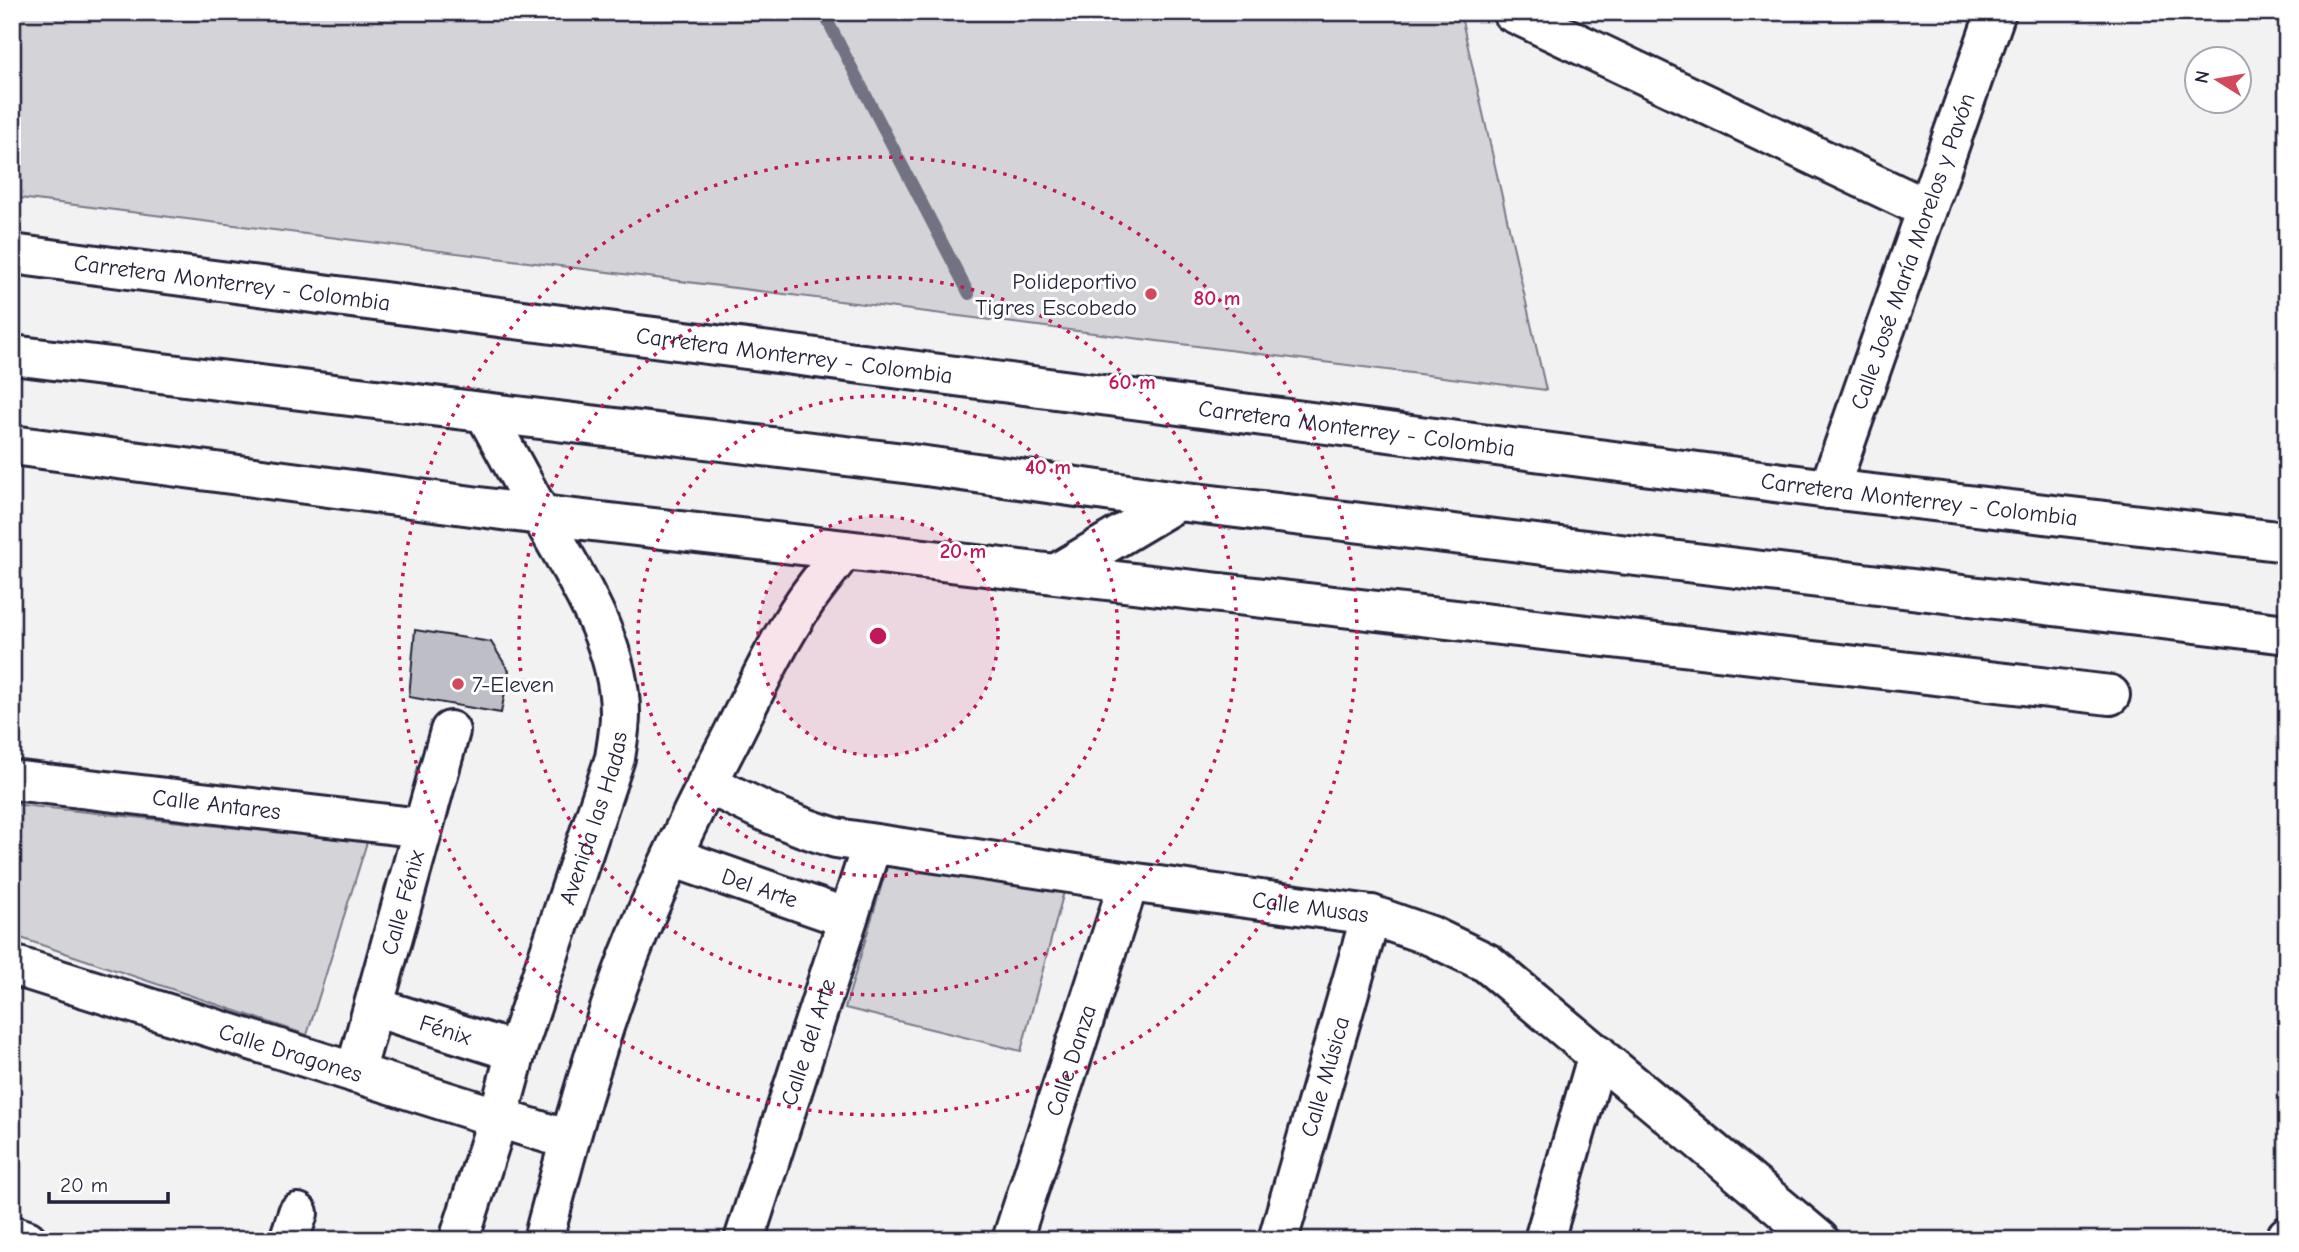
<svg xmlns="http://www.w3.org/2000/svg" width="2299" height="1252" viewBox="0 0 2299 1252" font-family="'Comic Neue',sans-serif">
<rect width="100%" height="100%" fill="#f2f2f3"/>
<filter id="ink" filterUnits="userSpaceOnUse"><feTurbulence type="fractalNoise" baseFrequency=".0143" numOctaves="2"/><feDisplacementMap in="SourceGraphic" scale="14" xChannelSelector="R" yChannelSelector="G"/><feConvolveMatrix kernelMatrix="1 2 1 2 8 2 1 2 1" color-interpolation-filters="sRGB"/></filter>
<g filter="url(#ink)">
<g fill="#d3d3d8" stroke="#7a7a8a" stroke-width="2">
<path d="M 12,12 L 1460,12 L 1546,390 L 12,197 Z"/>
<path d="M 12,804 L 367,842 L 307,1035 L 12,935 Z"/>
<path d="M 888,864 L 1066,884 L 1021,1051 L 845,1008 Z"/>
</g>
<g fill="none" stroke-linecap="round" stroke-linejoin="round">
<path stroke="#727282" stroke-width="12" d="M 823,12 L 969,294"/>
</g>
<path fill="#bebec6" stroke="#22223b" stroke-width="2" d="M 415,630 L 491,642 L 509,671 L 501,713 L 409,697 Z"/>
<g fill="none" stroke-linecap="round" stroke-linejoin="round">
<g stroke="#22223b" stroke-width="44">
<g id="street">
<path d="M 1512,12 L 1927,209"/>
<path d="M 12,445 L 540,515 L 2110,695"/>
<path id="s1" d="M 1829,489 L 1996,12"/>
<path id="s2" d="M 12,780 L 422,828"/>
<path id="s3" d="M 707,783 C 750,805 790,825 836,838 L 1129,882 L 1371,915 L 1431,936 L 1487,963 L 1819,1240"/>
<path id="s4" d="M 672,857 L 847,918"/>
<path id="s5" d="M 12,965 L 569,1140"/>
<path id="s6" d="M 374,1007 L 516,1052"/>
<path id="s7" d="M 355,1073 L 450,731"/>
<path d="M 12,1235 L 27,1240"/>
<path d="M 289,1240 L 298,1213"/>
<path id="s8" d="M 459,1240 L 498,1118 L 516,1052 L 615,758 C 617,744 620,729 620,715 C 621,643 573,573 539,512 C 521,479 503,446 485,413"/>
<path d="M 543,1240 C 568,1144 594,1048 629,956 C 658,882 693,810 730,740 C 754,693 776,644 806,600 C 818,583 831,567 844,550"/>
<path id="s9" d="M 744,1240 L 872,844"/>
<path id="s10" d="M 1012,1240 L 1129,882"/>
<path id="s11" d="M 1278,1240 L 1371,915"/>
<path d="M 1544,1240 L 1598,1054"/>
</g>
</g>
<g stroke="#22223b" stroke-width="44">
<path id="secondary" d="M 2285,1240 L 2287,1236"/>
</g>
<g stroke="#22223b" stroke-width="44">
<g id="primary">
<path id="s12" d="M 12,254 L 1829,489 L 2287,542"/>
<path d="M 12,355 L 904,463 L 1178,501 L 2287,634"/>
<path d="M 1057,573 L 1178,501"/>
</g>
</g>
<use href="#street" stroke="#fff" stroke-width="38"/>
<use href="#secondary" stroke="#fff" stroke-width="38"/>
<use href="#primary" stroke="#fff" stroke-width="38"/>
</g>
</g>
<circle cx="878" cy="636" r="120" fill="#c2185b" fill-opacity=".12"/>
<g fill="none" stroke="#c2185b" stroke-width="3.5" stroke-dasharray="3.5 7">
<circle cx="878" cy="636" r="120"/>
<circle cx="878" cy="636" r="240"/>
<circle cx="878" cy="636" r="359"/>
<circle cx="878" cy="636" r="479"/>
</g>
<g fill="#d1495b" stroke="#fff" stroke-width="2.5">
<circle cx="1151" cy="294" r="7"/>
<circle cx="458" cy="684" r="7"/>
</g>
<g text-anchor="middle" stroke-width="6" stroke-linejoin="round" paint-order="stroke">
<g font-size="23" fill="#22223b" stroke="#fff">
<text dy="8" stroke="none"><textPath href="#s1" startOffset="252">Calle José María Morelos y Pavón</textPath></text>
<text dy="8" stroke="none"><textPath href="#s12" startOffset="222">Carretera Monterrey - Colombia</textPath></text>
<text dy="8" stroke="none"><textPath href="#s12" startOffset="789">Carretera Monterrey - Colombia</textPath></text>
<text dy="8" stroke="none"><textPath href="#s12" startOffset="1356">Carretera Monterrey - Colombia</textPath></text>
<text dy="8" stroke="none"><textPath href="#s12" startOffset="1923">Carretera Monterrey - Colombia</textPath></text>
<text dy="8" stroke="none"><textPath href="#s2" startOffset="206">Calle Antares</textPath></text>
<text dy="8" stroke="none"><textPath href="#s8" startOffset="443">Avenida las Hadas</textPath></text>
<text dy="8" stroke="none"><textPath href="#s4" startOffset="93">Del Arte</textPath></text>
<text dy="8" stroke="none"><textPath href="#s7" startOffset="177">Calle Fénix</textPath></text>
<text dy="8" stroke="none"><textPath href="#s3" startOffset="620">Calle Musas</textPath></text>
<text dy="8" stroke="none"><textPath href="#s6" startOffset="75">Fénix</textPath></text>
<text dy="8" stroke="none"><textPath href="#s9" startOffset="208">Calle del Arte</textPath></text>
<text dy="8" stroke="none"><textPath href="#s5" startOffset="292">Calle Dragones</textPath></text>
<text dy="8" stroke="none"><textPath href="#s10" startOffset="189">Calle Danza</textPath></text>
<text dy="8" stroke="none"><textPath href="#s11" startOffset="170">Calle Música</textPath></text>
</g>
<g font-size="23" fill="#22223b" stroke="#fff" text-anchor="end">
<text x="1137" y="289">Polideportivo<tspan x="1137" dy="26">Tigres Escobedo</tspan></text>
<text x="472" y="692" text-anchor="start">7-Eleven</text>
</g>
</g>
<circle cx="878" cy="636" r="10" fill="#c2185b" stroke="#fff" stroke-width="3.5"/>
<g font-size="21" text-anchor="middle" font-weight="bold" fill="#c2185b" stroke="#fff" stroke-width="6" stroke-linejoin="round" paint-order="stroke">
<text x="1217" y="305">80 m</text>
<text x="1132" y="389">60 m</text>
<text x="1048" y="474">40 m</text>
<text x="963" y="558">20 m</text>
</g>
<rect width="2299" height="1252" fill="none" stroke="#fff" stroke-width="42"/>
<rect x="21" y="21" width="2257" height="1210" fill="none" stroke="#22223b" stroke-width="2.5" filter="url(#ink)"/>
<g transform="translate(2218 80) rotate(281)"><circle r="33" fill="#ffffff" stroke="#a7a7b1" stroke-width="2"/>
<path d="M0-5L12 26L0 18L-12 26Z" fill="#d1495b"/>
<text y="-10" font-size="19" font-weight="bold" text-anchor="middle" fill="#22223b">N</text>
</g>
<path d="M49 1192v10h119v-10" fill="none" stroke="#22223b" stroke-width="3.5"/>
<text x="60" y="1192" font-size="21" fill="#22223b" stroke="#ffffff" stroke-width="5" paint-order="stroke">20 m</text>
</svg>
